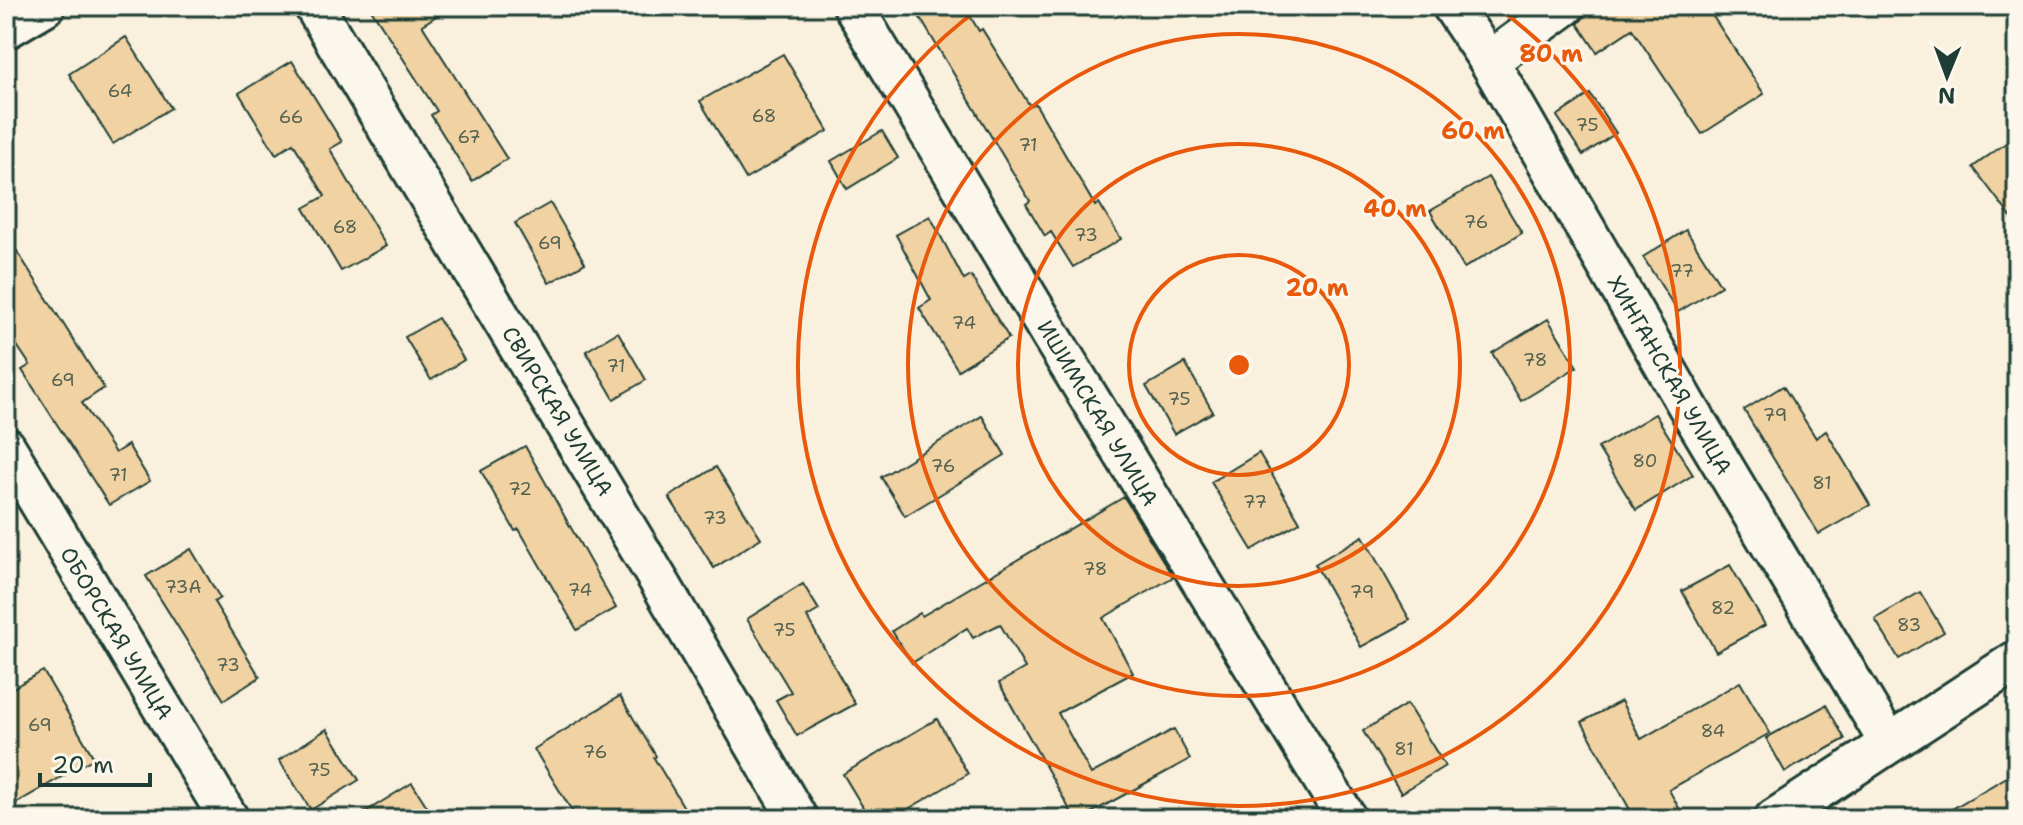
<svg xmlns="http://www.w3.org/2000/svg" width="2023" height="825" viewBox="0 0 2023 825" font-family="'Shantell Sans',sans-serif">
<rect width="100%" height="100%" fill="#f9f0dd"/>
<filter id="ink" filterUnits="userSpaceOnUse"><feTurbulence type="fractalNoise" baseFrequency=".0125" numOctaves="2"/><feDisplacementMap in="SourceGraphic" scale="16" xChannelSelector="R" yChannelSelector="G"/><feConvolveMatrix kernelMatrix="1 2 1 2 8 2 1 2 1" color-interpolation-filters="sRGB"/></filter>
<g filter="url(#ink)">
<g fill="#f1d2a3" stroke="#1f3d34" stroke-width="2">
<path d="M 369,6 L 452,6 L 422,25 L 507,159 L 472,181 L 431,115 L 437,111 Z"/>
<path d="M 913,6 L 964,6 L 979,31 L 982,29 L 1030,106 L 1035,103 L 1095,206 L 1099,203 L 1121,239 L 1073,267 L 1051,232 L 1045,236 L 1026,204 L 1030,201 Z"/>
<path d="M 1587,6 L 1706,6 L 1764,94 L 1702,134 L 1632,29 L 1597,52 L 1578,24 L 1585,16 Z"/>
<path d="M 126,37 L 171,108 L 113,144 L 69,74 Z"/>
<path d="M 783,54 L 828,131 L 746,179 L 700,101 Z"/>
<path d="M 292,61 L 342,142 L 330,149 L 386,246 L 341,271 L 304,208 L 325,196 L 293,143 L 276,154 L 239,93 Z"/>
<path d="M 1590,94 L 1616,133 L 1583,155 L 1557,116 Z"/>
<path d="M 882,131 L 898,158 L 847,189 L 831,161 Z"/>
<path d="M 2017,135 L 2017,225 L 1973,167 Z"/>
<path d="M 1488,177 L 1522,233 L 1464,268 L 1430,211 Z"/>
<path d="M 550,203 L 585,263 L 549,283 L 515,223 Z"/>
<path d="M 930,216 L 964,280 L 971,276 L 1009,338 L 958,370 L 919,308 L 931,300 L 896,235 Z"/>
<path d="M 1686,230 L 1721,286 L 1678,312 L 1643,257 Z"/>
<path d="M 6,234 L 104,388 L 82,403 L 115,453 L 128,445 L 150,481 L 109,505 L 22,370 L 30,365 L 6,329 Z"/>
<path d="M 438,318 L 464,360 L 431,380 L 405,337 Z"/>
<path d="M 1548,319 L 1577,367 L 1521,401 L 1492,353 Z"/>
<path d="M 618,332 L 646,380 L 614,399 L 586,351 Z"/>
<path d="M 1185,363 L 1213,412 L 1174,434 L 1146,386 Z"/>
<path d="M 1783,386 L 1816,438 L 1826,431 L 1870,505 L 1819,534 L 1744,410 Z"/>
<path d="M 1655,414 L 1693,475 L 1636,510 L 1598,448 Z"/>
<path d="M 982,416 L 1005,455 L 905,516 L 881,477 Z"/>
<path d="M 525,446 L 616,608 L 577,630 L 519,529 L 515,531 L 481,471 Z"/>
<path d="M 1259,453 L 1300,522 L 1252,550 L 1211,482 Z"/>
<path d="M 716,467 L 761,538 L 714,568 L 669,497 Z"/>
<path d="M 1124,497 L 1173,577 L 1103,618 L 1133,673 L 1058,713 L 1091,774 L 1174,729 L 1190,759 L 1080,819 L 1075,819 L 999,683 L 1025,668 L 1000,624 L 973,638 L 967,628 L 912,663 L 892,631 L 920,613 L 922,616 Z"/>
<path d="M 1363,536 L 1410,620 L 1361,647 L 1315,564 Z"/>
<path d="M 191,549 L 220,598 L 214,602 L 260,677 L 224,700 L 146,576 Z"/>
<path d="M 1730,565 L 1765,625 L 1716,652 L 1682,591 Z"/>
<path d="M 803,584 L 819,610 L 807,617 L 855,704 L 797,736 L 776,700 L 791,692 L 747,619 Z"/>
<path d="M 1920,592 L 1944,632 L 1899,659 L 1875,619 Z"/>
<path d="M 43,671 L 94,758 L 6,809 L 6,692 Z"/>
<path d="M 1740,682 L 1770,733 L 1669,790 L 1685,819 L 1635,819 L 1582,722 L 1621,701 L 1641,739 Z"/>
<path d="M 620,696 L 656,756 L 654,758 L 691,819 L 577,819 L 534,749 Z"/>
<path d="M 1407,704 L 1445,766 L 1401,793 L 1363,731 Z"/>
<path d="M 1826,705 L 1845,739 L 1785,772 L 1766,738 Z"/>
<path d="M 937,719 L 968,774 L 891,819 L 870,819 L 843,774 Z"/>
<path d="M 327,729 L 359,780 L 311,810 L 279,760 Z"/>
<path d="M 2017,771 L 2017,819 L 1935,819 Z"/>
<path d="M 412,783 L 435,819 L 354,819 Z"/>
</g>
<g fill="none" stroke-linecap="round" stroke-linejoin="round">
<g stroke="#1f3d34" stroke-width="44">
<g id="minor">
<path d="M 314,6 L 663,588 L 798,819"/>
<path d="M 853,6 L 1053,339 L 1347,819"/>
<path d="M 1452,6 L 1489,61 L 1691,412 L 1889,743"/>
<path d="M 6,29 L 45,6"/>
<path d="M 1489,61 L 1565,6"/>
<path d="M 6,447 L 229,819"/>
<path d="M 1774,819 L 2017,660"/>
</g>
</g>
<use href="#minor" stroke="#fbf7ec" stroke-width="38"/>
</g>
</g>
<g fill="none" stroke="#e8590c" stroke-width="4">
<circle cx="1239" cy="365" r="110"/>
<circle cx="1239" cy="365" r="221"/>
<circle cx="1239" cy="365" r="331"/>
<path d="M1498 8A441 441 0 1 1 980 8"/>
</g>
<g text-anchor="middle" stroke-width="6" stroke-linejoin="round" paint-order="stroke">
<g font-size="18" fill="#546250">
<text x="120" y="97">64</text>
<text x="764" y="122">68</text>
<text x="291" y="123">66</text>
<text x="1587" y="131">75</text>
<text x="469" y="143">67</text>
<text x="1028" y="151">71</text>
<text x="1476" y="228">76</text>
<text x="345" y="233">68</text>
<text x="1086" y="241">73</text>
<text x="550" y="249">69</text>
<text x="1682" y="277">77</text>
<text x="964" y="329">74</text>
<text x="1535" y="366">78</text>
<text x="616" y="372">71</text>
<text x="63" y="386">69</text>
<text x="1179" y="405">75</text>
<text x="1775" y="421">79</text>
<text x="1645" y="467">80</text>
<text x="943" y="472">76</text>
<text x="118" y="481">71</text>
<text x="1822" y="489">81</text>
<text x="520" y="495">72</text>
<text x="1255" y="508">77</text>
<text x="715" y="524">73</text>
<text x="1095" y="575">78</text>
<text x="183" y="593">73А</text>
<text x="580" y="596">74</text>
<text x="1362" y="598">79</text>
<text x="1723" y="614">82</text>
<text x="1909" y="631">83</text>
<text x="784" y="636">75</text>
<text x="228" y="671">73</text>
<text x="40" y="731">69</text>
<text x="1713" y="737">84</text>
<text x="1404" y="755">81</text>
<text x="595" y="758">76</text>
<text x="319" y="776">75</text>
</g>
<g font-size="22" fill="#1f3d34" stroke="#fbf7ec">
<text transform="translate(1670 375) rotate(60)" y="8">ХИНГАНСКАЯ УЛИЦА</text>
<text transform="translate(558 411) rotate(59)" y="8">СВИРСКАЯ УЛИЦА</text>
<text transform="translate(1098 413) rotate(59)" y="8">ИШИМСКАЯ УЛИЦА</text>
<text transform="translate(117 633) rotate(59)" y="8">ОБОРСКАЯ УЛИЦА</text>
</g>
</g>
<circle cx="1239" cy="365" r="12" fill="#e8590c" stroke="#fbf7ec" stroke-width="4"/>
<g font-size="24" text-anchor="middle" font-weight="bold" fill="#e8590c" stroke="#fbf7ec" stroke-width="6" stroke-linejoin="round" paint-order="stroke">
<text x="1551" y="62">80 m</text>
<text x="1473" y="139">60 m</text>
<text x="1395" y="217">40 m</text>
<text x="1317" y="296">20 m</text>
</g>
<rect width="2023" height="825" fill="none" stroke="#fbf7ec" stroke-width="32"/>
<rect x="16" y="16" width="1991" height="793" fill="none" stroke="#1f3d34" stroke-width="3" filter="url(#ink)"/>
<g transform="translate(1947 76) rotate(181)" stroke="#fbf7ec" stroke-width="6" paint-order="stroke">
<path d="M0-6L14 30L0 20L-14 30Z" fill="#1f3d34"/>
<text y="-12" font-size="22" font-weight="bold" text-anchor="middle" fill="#1f3d34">N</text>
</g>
<path d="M40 773v12h110v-12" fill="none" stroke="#1f3d34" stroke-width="4"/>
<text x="52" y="773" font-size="24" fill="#1f3d34" stroke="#fbf7ec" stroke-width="6" paint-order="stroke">20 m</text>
</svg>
